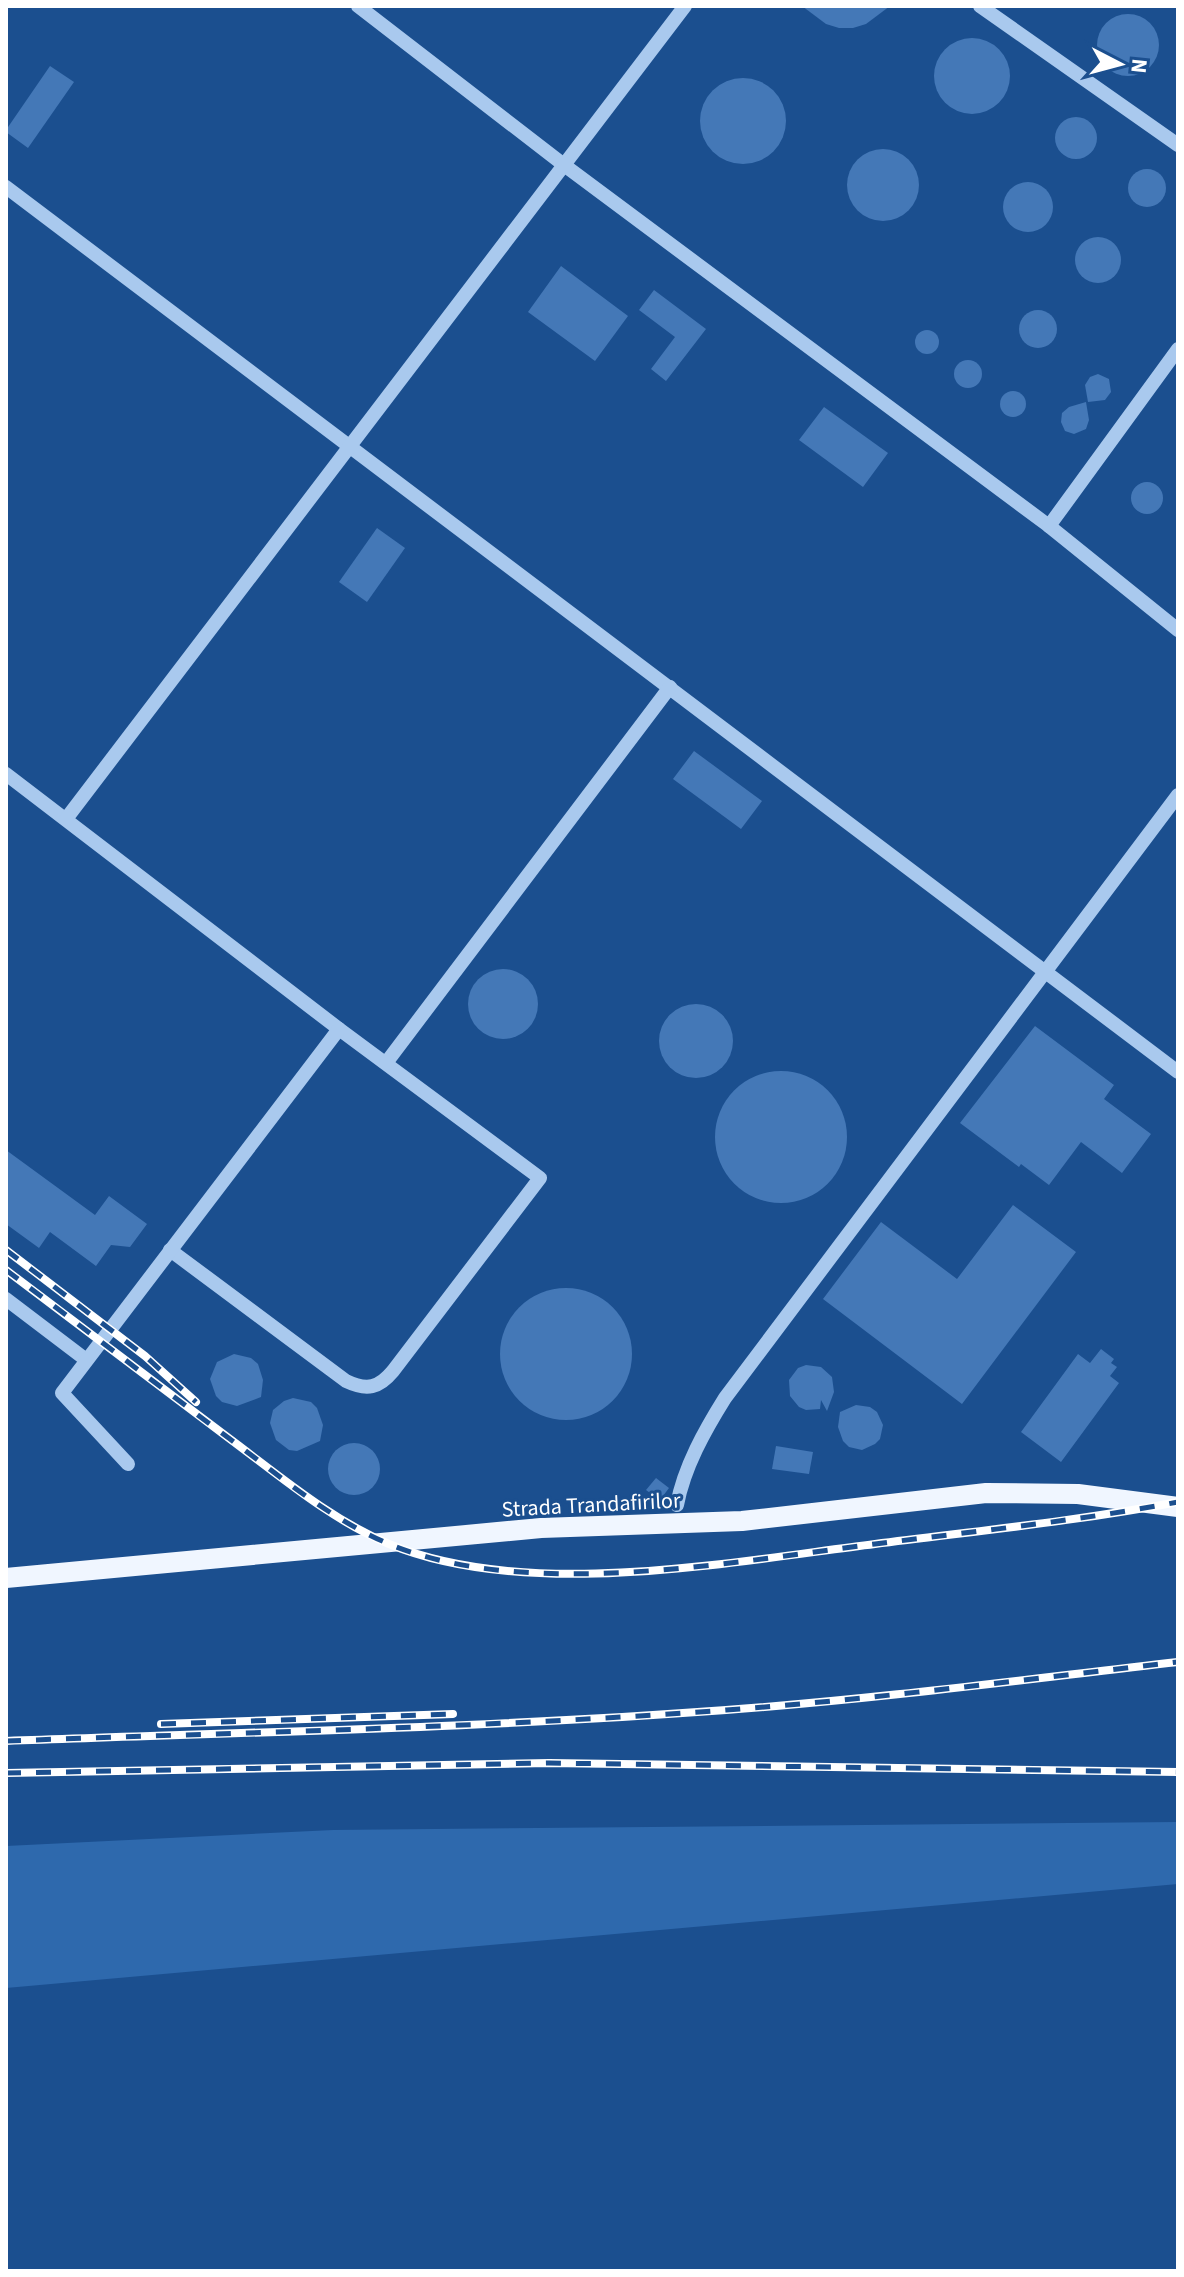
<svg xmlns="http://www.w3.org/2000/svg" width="1184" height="2277" viewBox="0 0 1184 2277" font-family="'Source Sans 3',sans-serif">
<rect width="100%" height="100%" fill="#1b4f8f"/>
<path fill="#2e69ad" d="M 1178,1822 L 1178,1884 L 6,1988 L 6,1846 L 333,1830 Z"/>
<g fill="#4478b7">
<path d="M 802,6 L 890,6 L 866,24 L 853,28 L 839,28 L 826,24 Z"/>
<circle cx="1128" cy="45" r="31"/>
<circle cx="972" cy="76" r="38"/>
<path d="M 50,66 L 74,82 L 28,148 L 6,132 L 6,130 Z"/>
<circle cx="743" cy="121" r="43"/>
<circle cx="1076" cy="138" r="21"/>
<circle cx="883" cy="185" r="36"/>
<circle cx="1147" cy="188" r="19"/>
<circle cx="1028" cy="207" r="25"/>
<circle cx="1098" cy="260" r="23"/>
<path d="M 561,266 L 628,316 L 595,361 L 528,312 Z"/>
<path d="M 654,290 L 706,329 L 666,381 L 651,369 L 675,337 L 639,310 Z"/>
<circle cx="1038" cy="329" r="19"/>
<circle cx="927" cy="342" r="12"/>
<circle cx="968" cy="374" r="14"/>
<path d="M 1098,374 L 1109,379 L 1111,392 L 1105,400 L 1088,402 L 1085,385 L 1090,377 Z"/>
<circle cx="1013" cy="404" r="13"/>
<path d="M 1086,402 L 1089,420 L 1086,429 L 1074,434 L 1065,431 L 1061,422 L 1062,413 L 1069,407 Z"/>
<path d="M 824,407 L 888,453 L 863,487 L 799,440 Z"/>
<circle cx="1147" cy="498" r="16"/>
<path d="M 377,528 L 405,548 L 367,602 L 339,582 Z"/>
<path d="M 694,751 L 762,801 L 741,829 L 673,779 Z"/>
<circle cx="503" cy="1004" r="35"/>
<circle cx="696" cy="1041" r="37"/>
<path d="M 1035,1026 L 1114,1085 L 1104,1099 L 1151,1134 L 1122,1173 L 1081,1142 L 1049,1185 L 1021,1164 L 1019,1167 L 960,1123 Z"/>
<circle cx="781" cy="1137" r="66"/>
<path d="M 6,1150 L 95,1215 L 109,1196 L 147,1224 L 130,1247 L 111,1245 L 96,1266 L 50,1232 L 39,1248 L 6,1224 Z"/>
<path d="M 1013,1205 L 1076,1252 L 962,1404 L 823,1299 L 881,1222 L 957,1279 Z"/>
<circle cx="566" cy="1354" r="66"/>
<path d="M 1101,1349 L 1114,1359 L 1111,1363 L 1117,1367 L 1110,1376 L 1119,1383 L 1061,1462 L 1021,1432 L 1078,1354 L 1090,1363 Z"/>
<path d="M 234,1354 L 251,1358 L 258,1364 L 263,1380 L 261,1397 L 237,1406 L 222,1402 L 216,1396 L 210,1379 L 217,1362 Z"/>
<path d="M 806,1365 L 821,1367 L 832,1377 L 834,1392 L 827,1411 L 821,1400 L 820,1409 L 806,1410 L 799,1407 L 790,1396 L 789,1380 L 798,1368 Z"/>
<path d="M 293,1398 L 311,1402 L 317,1408 L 323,1425 L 320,1441 L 297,1451 L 289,1450 L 276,1440 L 270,1423 L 273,1410 L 284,1401 Z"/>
<path d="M 856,1405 L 870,1407 L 877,1412 L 883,1425 L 880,1439 L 875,1444 L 862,1450 L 849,1447 L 843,1441 L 838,1427 L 840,1412 Z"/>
<circle cx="354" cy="1469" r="26"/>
<path d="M 776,1446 L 813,1452 L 809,1474 L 772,1469 Z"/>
<path d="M 656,1478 L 669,1488 L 660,1500 L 646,1490 Z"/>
</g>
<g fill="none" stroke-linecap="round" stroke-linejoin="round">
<g stroke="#a9c9ee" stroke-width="14">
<path d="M 358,6 L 564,165 L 1049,526 L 1178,630"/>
<path d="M 980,6 L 1178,145"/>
<path d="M 6,187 L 1178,1072"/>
<path d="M 1049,526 L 1178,349"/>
<path d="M 6,774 L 339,1029 L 540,1178 L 393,1371 C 379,1388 367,1391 346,1381 L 170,1250"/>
<path d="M 66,819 L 685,6"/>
<path d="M 386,1063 L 670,687"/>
<path d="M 6,1299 L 85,1359"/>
<path d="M 128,1464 L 62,1393 L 339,1029"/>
<path d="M 677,1505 C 684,1467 705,1430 725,1398 L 1178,795"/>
</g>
<path stroke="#f0f6ff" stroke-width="20" d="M 6,1578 L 541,1528 L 742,1521 L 986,1493 L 1078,1494 L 1178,1507"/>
<g stroke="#fff" stroke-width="8">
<g id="rail">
<path d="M 6,1250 L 145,1356 L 196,1402"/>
<path d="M 6,1270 C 81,1326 155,1383 230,1439 C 281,1477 330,1519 389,1544 C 527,1601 730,1562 875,1544 C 976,1531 1078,1521 1178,1502"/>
<path d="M 161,1724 L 453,1714"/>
<path d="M 6,1741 C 246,1732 486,1728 726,1710 C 877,1699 1028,1679 1178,1662"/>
<path d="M 6,1773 L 549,1763 L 1178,1772"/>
</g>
</g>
<use href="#rail" stroke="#1b4f8f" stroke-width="5" stroke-dasharray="15" stroke-linecap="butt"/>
</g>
<g text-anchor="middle" stroke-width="6" stroke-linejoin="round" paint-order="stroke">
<g font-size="22" fill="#fff" stroke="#1b4f8f">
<text transform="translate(591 1504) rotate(-3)" y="8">Strada Trandafirilor</text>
</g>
</g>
<rect width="1184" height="2277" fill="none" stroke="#ffffff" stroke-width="16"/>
<g transform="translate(1120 64) rotate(96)" stroke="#1b4f8f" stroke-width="6" paint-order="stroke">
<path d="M0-6L14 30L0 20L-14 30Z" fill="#ffffff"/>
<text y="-12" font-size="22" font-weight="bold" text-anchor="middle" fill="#ffffff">N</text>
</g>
</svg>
